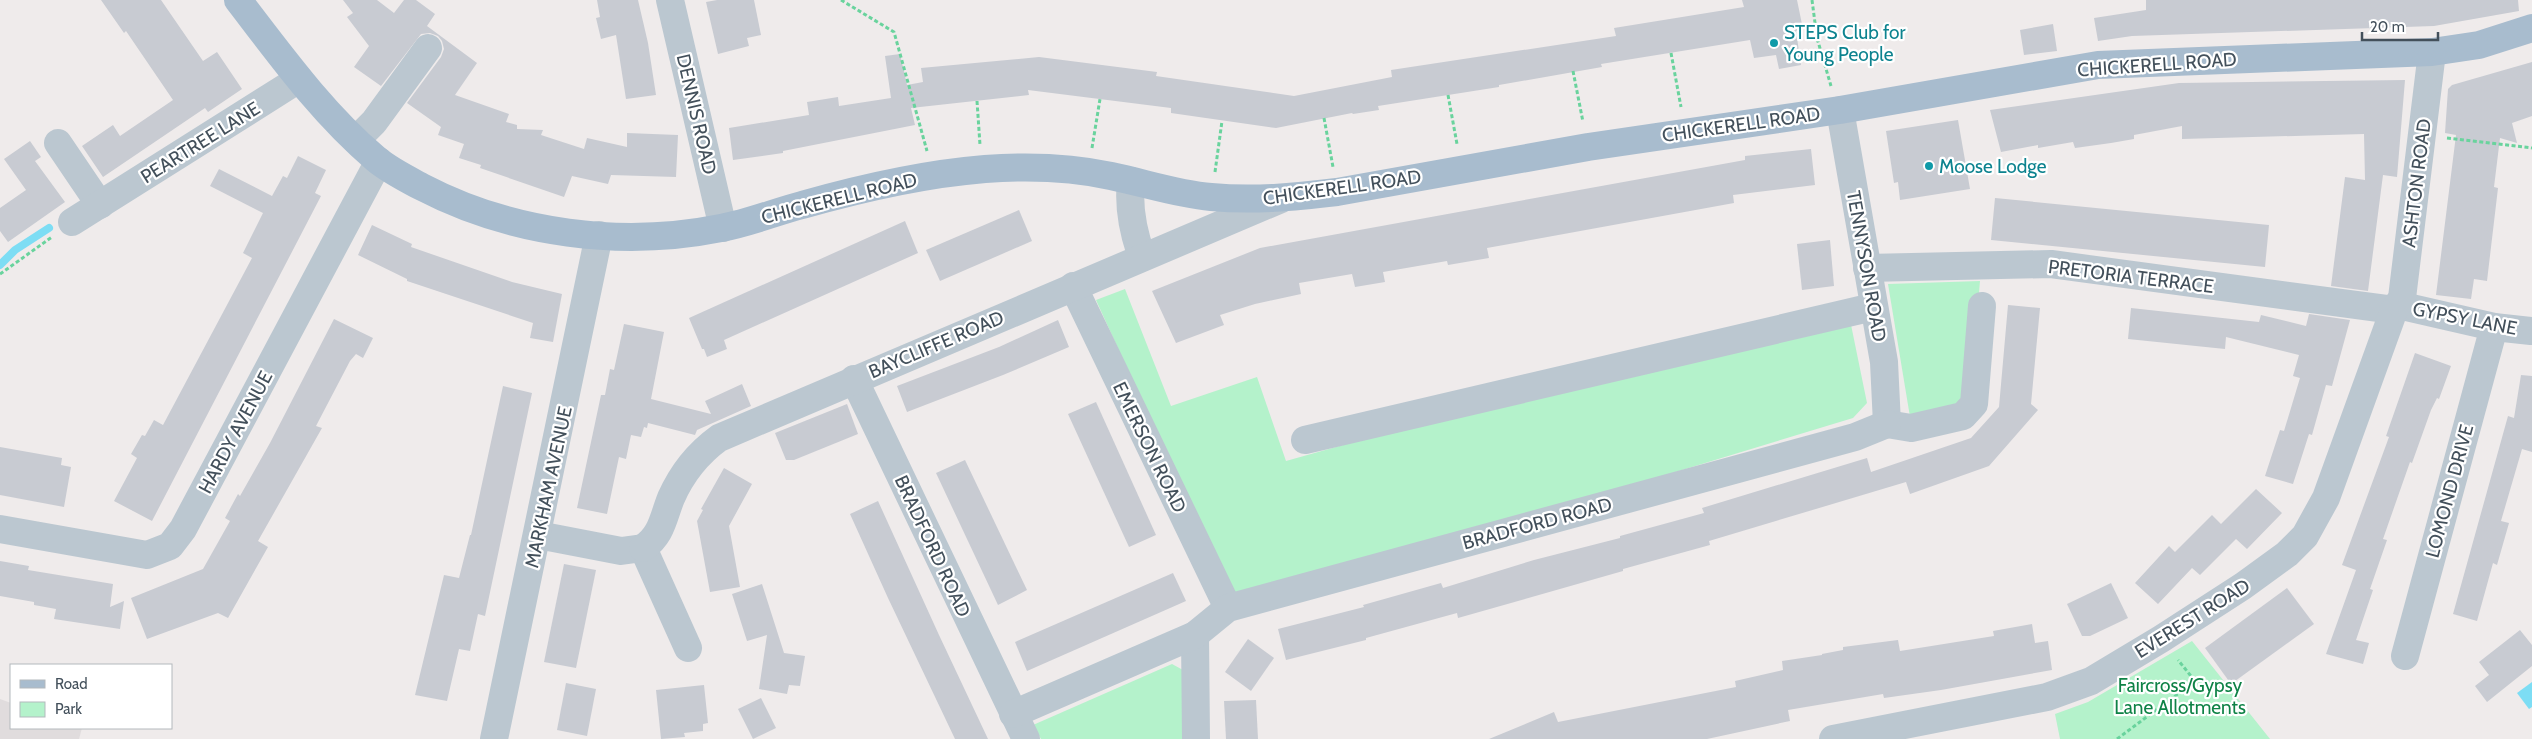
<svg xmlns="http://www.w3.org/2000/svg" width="2532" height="739" viewBox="0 0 2532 739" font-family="Cabin,sans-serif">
<rect width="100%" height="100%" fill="#efebeb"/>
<path fill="#e0dcdd" d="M 0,699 L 11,703 L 11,728 L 82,728 L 79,739 L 0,739 Z"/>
<g fill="#b4f2cb">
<path d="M 1980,281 L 1972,374 L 1967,405 L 1911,423 L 1888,284 Z"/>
<path d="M 1125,289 L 1171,406 L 1257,377 L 1286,461 L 1799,317 L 1848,310 L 1867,403 L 1853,418 L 1235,606 L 1096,300 Z"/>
<path d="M 2192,641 L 2270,739 L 2060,739 L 2055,714 L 2088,702 Z"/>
<path d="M 1172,664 L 1183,670 L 1184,739 L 1041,739 L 1033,725 Z"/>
</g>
<path fill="#7dddf4" d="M 2532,682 L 2532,707 L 2529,709 L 2517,693 Z"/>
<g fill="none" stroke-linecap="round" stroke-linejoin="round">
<path stroke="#7dddf4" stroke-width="8" d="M 0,265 L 15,250 L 49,228"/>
</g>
<g fill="#c8cbd2">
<path d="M 101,0 L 161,0 L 203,61 L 217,52 L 242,89 L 208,112 L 205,108 L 103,177 L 82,146 L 113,125 L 120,136 L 173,100 L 126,31 L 124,33 Z"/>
<path d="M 343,0 L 377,0 L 394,13 L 404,0 L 416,0 L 435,14 L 427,26 L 477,63 L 455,95 L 509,114 L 506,122 L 517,125 L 517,129 L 543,130 L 541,135 L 584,149 L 587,138 L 627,147 L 627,133 L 678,135 L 676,177 L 611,175 L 608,184 L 572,176 L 564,197 L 480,168 L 481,165 L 459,158 L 464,144 L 438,135 L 441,127 L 407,103 L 441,57 L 444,49 L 442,41 L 438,36 L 430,33 L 421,34 L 381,86 L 354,67 L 369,46 L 347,17 L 353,13 Z"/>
<path d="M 597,0 L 638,0 L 648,43 L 656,95 L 626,99 L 616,35 L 601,39 L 596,18 L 600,17 Z"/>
<path d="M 717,0 L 754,0 L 761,35 L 747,38 L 749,46 L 718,54 L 706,2 Z"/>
<path d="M 1742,0 L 1797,0 L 1803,29 L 1796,31 L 1801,65 L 1779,69 L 1776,55 L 1754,58 L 1750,40 L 1601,64 L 1602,67 L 1499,85 L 1499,87 L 1378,106 L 1379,110 L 1353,114 L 1352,113 L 1276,128 L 1171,113 L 1171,108 L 1028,90 L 1029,95 L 911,108 L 915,125 L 783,151 L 783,153 L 733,160 L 729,128 L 809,115 L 807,102 L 838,97 L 839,106 L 891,98 L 885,56 L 900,54 L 907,85 L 923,82 L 921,68 L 1039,57 L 1157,72 L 1156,76 L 1294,96 L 1392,77 L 1391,70 L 1616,36 L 1614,28 L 1744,7 Z"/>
<path d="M 2146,0 L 2518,0 L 2519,11 L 2434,26 L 2132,36 L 2098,41 L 2094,18 L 2146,10 Z"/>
<path d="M 2053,24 L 2057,51 L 2024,55 L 2020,30 Z"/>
<path d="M 2532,62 L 2532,116 L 2512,123 L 2517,143 L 2500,138 L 2494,187 L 2498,188 L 2487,281 L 2474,279 L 2471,299 L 2436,295 L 2456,135 L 2445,133 L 2448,89 L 2452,85 Z"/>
<path d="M 2405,80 L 2397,177 L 2383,175 L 2368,291 L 2331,286 L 2345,177 L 2365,180 L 2364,134 L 2182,139 L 2182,126 L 2134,135 L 2134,139 L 2111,143 L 2075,148 L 2073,142 L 2038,148 L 2038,145 L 2001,152 L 1990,110 L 2179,83 Z"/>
<path d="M 1958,120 L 1970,189 L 1900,200 L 1898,182 L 1894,183 L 1886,131 Z"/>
<path d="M 30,141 L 41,157 L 35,161 L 65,202 L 8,242 L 0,231 L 0,208 L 26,190 L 4,159 Z"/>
<path d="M 1811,149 L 1815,185 L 1733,195 L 1734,203 L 1487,248 L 1489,258 L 1448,265 L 1447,261 L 1383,272 L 1385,282 L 1355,287 L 1352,274 L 1299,283 L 1301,294 L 1255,304 L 1220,315 L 1224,325 L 1176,343 L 1152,291 L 1260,248 L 1745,160 L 1745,156 Z"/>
<path d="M 298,156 L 326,170 L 315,193 L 321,196 L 152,521 L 114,501 L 137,458 L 131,454 L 142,435 L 145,436 L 154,420 L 163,425 L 252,258 L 243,253 L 263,213 L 210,186 L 219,169 L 272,196 L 283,176 L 287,178 Z"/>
<path d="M 1995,198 L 2269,225 L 2265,267 L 1991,240 Z"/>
<path d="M 1019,210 L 1032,241 L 940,281 L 926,250 Z"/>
<path d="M 905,221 L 918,253 L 724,340 L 727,349 L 707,357 L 704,349 L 702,349 L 689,318 Z"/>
<path d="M 372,225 L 412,244 L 411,247 L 512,282 L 562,294 L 553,342 L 530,338 L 533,323 L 407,281 L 407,279 L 358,255 Z"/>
<path d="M 1830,240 L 1834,286 L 1802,290 L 1797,244 Z"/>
<path d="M 2008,305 L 2040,308 L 2031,404 L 2038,410 L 1989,466 L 1910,494 L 1906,482 L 1709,541 L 1710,545 L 1623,569 L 1623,571 L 1458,618 L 1457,613 L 1366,638 L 1366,640 L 1286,660 L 1278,629 L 1364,607 L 1363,605 L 1441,583 L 1443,588 L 1534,560 L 1620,538 L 1620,536 L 1704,513 L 1702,508 L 1867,458 L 1871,472 L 1971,438 L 1999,407 Z"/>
<path d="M 2131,308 L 2259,322 L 2261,315 L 2306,326 L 2309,314 L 2350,320 L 2332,386 L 2326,385 L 2312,435 L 2309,434 L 2293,484 L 2265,476 L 2280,430 L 2284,431 L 2300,378 L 2293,376 L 2299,355 L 2226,337 L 2225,349 L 2128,339 Z"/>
<path d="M 334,319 L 373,338 L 363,358 L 356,354 L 350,361 L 316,426 L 322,428 L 258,541 L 268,547 L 228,618 L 218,613 L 147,639 L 131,598 L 203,569 L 230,521 L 225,518 L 238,494 L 240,496 L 270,443 Z"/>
<path d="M 1058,320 L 1069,347 L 1003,375 L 907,412 L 897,386 L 999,347 Z"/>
<path d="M 624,324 L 664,332 L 651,399 L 711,414 L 705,401 L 742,384 L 751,406 L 697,430 L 695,435 L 648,423 L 647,428 L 644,427 L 641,437 L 631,435 L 626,459 L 619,457 L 607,514 L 577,508 L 601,395 L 605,395 L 610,369 L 614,370 Z"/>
<path d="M 2415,353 L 2451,366 L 2439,399 L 2437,398 L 2431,410 L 2412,463 L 2410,462 L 2383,539 L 2387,540 L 2370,589 L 2373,590 L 2356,640 L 2369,643 L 2363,664 L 2326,654 L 2356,570 L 2342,565 L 2389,437 L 2386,436 Z"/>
<path d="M 2521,375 L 2532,376 L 2532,452 L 2522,449 L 2501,521 L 2509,523 L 2497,565 L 2493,563 L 2477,621 L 2453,614 L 2508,416 L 2514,418 Z"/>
<path d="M 503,386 L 532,393 L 485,616 L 478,614 L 470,651 L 459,649 L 447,701 L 415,695 L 444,575 L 459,578 L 470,535 L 471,535 Z"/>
<path d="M 1096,402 L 1156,535 L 1129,547 L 1068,414 Z"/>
<path d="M 847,404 L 858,434 L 794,460 L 786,460 L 775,433 Z"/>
<path d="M 0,447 L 62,458 L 61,465 L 71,467 L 64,507 L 0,495 Z"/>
<path d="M 965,460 L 1027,590 L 998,605 L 936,473 Z"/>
<path d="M 724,468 L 752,484 L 729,526 L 740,587 L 710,592 L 697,521 L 703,510 L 701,509 Z"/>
<path d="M 2256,489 L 2282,513 L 2247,549 L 2236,539 L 2200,575 L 2192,568 L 2158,604 L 2135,583 L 2169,546 L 2175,552 L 2212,515 L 2221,524 Z"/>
<path d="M 878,501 L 939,635 L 988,739 L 955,739 L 888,598 L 850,514 Z"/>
<path d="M 0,561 L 29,566 L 28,570 L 113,584 L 110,607 L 124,601 L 120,629 L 54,619 L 56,609 L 34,605 L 34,602 L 0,596 Z"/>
<path d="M 564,564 L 596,570 L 576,668 L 544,662 Z"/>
<path d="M 1173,573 L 1186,601 L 1027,671 L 1015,642 Z"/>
<path d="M 2111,583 L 2128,618 L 2090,636 L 2082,636 L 2067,604 Z"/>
<path d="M 762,584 L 784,653 L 805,656 L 800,686 L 789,685 L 787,694 L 759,689 L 767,635 L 747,641 L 732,594 Z"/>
<path d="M 2287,588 L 2314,624 L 2231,684 L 2205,648 Z"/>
<path d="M 2032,624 L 2035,643 L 2048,641 L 2052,670 L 1941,690 L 1884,698 L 1883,694 L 1788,710 L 1790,721 L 1707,739 L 1489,739 L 1554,712 L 1558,722 L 1736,687 L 1735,681 L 1783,670 L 1782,661 L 1822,655 L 1822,654 L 1843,650 L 1843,647 L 1898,640 L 1900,651 L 1994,636 L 1993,631 Z"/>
<path d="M 2520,630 L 2532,645 L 2532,666 L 2487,702 L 2475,686 L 2489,675 L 2479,662 Z"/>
<path d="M 1248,639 L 1274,658 L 1251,691 L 1225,672 Z"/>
<path d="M 566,683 L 596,689 L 587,736 L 557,730 Z"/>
<path d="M 704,685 L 708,723 L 703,724 L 703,731 L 684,733 L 685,737 L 661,739 L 656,690 Z"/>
<path d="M 761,698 L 776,728 L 753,739 L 738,709 Z"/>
<path d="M 1256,700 L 1258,739 L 1226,739 L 1224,701 Z"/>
</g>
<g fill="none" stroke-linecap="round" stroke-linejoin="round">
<g stroke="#69d39d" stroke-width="3" stroke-dasharray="4 2.5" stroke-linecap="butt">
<path d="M 841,0 L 894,32 L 927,151"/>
<path d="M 1812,0 L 1817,38 L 1831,86"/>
<path d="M 1671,53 L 1681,107"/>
<path d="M 1573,71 L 1583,122"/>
<path d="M 1448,95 L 1457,144"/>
<path d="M 977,101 L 980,145"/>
<path d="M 1324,118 L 1333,167"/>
<path d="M 2447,138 L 2532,148"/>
<path d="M 1092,148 L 1100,99"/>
<path d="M 1215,172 L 1222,121"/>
<path d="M 0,274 L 52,237"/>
<path d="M 2117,739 L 2195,681 L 2178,660"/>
</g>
<g stroke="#bbc7d0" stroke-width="28">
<path d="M 670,0 L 723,228"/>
<path d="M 1840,110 L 1884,362 L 1887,424"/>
<path d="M 356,140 L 374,122 L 428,48"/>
<path d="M 58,143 L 100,205"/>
<path d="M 1131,181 C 1128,207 1133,232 1142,257"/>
<path d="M 72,222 L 299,79"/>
<path d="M 1867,268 L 2051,264 L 2394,310"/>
<path d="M 1073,286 L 1228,608"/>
<path d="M 2398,305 L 2494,327 L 2531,331"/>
<path d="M 854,379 L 1026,739"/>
<path d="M 1887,424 L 1911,428 L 1963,416 L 1974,404 L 1982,306"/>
<path d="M 1305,440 L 1873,307"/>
<path d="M 0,529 L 147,555 L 170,546 L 183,529 L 379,161"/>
<path d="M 538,535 L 621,551 L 643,548 L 688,648"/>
<path d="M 643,548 C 662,535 663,518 671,498 C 682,473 697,454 719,438 L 1281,199"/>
<path d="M 1195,635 L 1196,739"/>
<path d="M 2405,656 L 2494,327"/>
<path d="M 1013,714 L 1195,635 L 1228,608 L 1855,437 L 1887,424"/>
<path d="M 494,739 L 599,235"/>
<path d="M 1833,739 L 2047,697 L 2091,681 L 2161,639 L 2243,586 L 2287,554 L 2305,536 L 2326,498 L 2394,310 L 2402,298 L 2432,52"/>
</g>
<path stroke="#a8bcce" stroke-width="28" d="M 238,0 C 281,56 322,113 376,159 C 389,170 407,179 422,187 C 512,234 622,248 721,228 C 749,223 775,212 802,205 C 862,188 923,174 985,169 C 1027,166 1070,167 1111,176 C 1145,183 1177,194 1211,197 C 1254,201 1295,197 1337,192 L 1588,147 L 1840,110 L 2098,65 L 2432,52 L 2479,45 L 2532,28"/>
</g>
<g fill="#0f9aa8" stroke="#fff" stroke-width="2">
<circle cx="1774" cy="43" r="5"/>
<circle cx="1929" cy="166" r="5"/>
</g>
<g text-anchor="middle" stroke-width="4.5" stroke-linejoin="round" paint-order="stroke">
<g font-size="19" fill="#0d838f" stroke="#fff" text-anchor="start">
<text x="1784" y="39">STEPS Club for<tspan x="1784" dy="22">Young People</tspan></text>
<text x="1939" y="173">Moose Lodge</text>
</g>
<g font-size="19" fill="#43505b" stroke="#fff">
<text transform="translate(2157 64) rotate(-4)" y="7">CHICKERELL ROAD</text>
<text transform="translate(697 114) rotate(77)" y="7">DENNIS ROAD</text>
<text transform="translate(1741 124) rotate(-8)" y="7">CHICKERELL ROAD</text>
<text transform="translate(200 142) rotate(-32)" y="7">PEARTREE LANE</text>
<text transform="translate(2416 183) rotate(-83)" y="7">ASHTON ROAD</text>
<text transform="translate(1342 187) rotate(-8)" y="7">CHICKERELL ROAD</text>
<text transform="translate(839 198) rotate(-14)" y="7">CHICKERELL ROAD</text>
<text transform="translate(1867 266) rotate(80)" y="7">TENNYSON ROAD</text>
<text transform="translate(2131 276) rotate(7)" y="7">PRETORIA TERRACE</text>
<text transform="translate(2465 318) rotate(11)" y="7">GYPSY LANE</text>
<text transform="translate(936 344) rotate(-23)" y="7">BAYCLIFFE ROAD</text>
<text transform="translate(235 432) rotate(-62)" y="7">HARDY AVENUE</text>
<text transform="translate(1150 447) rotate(64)" y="7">EMERSON ROAD</text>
<text transform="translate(548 487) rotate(-78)" y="7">MARKHAM AVENUE</text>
<text transform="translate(2449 491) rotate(-75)" y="7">LOMOND DRIVE</text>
<text transform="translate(1537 523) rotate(-15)" y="7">BRADFORD ROAD</text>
<text transform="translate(933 546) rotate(65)" y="7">BRADFORD ROAD</text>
<text transform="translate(2192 618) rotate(-32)" y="7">EVEREST ROAD</text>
</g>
<g font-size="19" fill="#0e8246" stroke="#fff">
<text x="2180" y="692">Faircross/Gypsy<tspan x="2180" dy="22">Lane Allotments</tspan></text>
</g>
</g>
<rect x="10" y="664" width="162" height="65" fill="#ffffff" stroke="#b4b9bd"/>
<rect x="20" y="680" width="25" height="8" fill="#a8bcce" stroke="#b4b9bd"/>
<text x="55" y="689" font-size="15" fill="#43505b">Road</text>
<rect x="20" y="702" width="25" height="15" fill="#b4f2cb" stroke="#b4b9bd"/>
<text x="55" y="714" font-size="15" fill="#43505b">Park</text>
<path d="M2362 32v8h76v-8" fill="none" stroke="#43505b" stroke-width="2.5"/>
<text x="2370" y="32" font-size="15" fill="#43505b" stroke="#ffffff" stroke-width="4" paint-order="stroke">20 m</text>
</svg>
